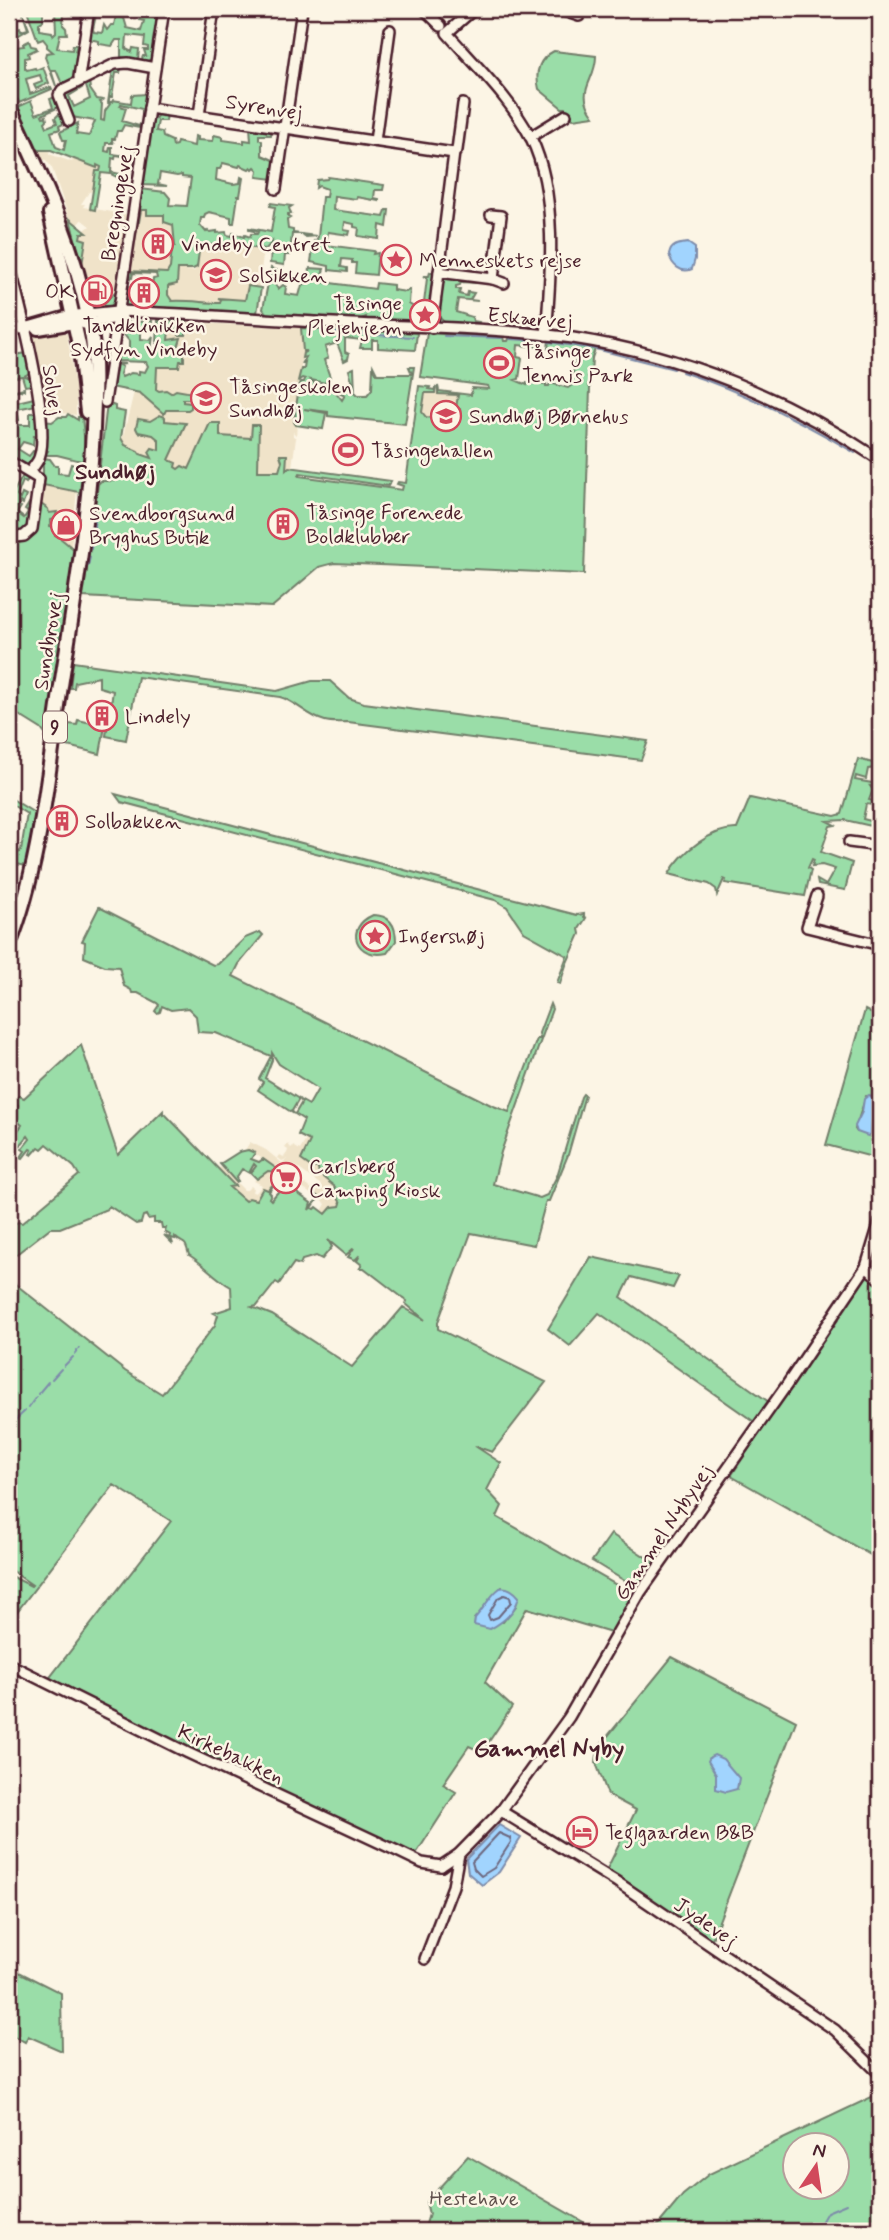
<svg xmlns="http://www.w3.org/2000/svg" width="889" height="2240" viewBox="0 0 889 2240" font-family="Mynerve,sans-serif">
<rect width="100%" height="100%" fill="#fcf5e5"/>
<filter id="ink" filterUnits="userSpaceOnUse"><feTurbulence type="fractalNoise" baseFrequency=".0143" numOctaves="2"/><feDisplacementMap in="SourceGraphic" scale="14" xChannelSelector="R" yChannelSelector="G"/><feConvolveMatrix kernelMatrix="1 2 1 2 8 2 1 2 1" color-interpolation-filters="sRGB"/></filter>
<g filter="url(#ink)">
<g fill="#f0e3c9">
<path d="M 36,149 L 50,150 L 49,154 L 72,162 L 73,159 L 96,168 L 97,165 L 101,167 L 101,170 L 97,169 L 93,191 L 89,192 L 81,204 L 85,204 L 83,207 L 136,216 L 138,208 L 164,215 L 174,223 L 177,235 L 171,274 L 129,271 L 124,302 L 127,307 L 108,306 L 114,302 L 115,291 L 103,304 L 95,303 L 92,280 L 86,279 L 82,265 L 86,240 L 80,239 L 81,233 L 90,226 L 91,227 L 77,216 L 82,219 L 77,225 L 70,221 L 52,168 L 46,160 L 41,160 Z"/>
<path d="M 197,243 L 264,250 L 255,310 L 168,306 L 169,280 L 176,269 L 195,271 Z"/>
<path d="M 159,321 L 301,328 L 303,351 L 294,422 L 297,426 L 296,435 L 293,432 L 293,436 L 296,438 L 292,467 L 286,470 L 287,455 L 280,458 L 282,461 L 279,471 L 257,471 L 239,463 L 118,475 L 115,469 L 135,388 L 156,388 Z"/>
<path d="M 62,332 L 67,334 L 76,392 L 76,415 L 42,410 L 29,333 Z"/>
<path d="M 420,390 L 476,397 L 471,442 L 416,435 Z"/>
<path d="M 43,485 L 77,490 L 71,547 L 55,538 L 41,510 Z"/>
<path d="M 306,1140 L 310,1141 L 301,1158 L 311,1167 L 319,1168 L 319,1174 L 335,1187 L 341,1202 L 341,1206 L 337,1205 L 326,1214 L 322,1211 L 326,1204 L 302,1188 L 305,1184 L 316,1192 L 321,1185 L 295,1166 L 289,1171 L 291,1174 L 290,1177 L 283,1172 L 270,1189 L 264,1189 L 256,1200 L 247,1199 L 245,1202 L 228,1187 L 231,1185 L 235,1187 L 218,1169 L 221,1167 L 244,1190 L 247,1190 L 251,1186 L 253,1188 L 252,1192 L 256,1193 L 262,1185 L 254,1181 L 257,1178 L 266,1171 L 276,1173 L 277,1170 L 253,1152 L 245,1150 L 250,1142 L 266,1150 L 282,1163 L 287,1159 L 282,1161 L 278,1158 L 280,1155 L 284,1157 L 287,1153 L 288,1150 L 285,1148 L 288,1144 L 291,1148 L 293,1146 L 300,1150 Z"/>
</g>
<g fill="#9adda8" stroke="#727e6a" stroke-width="2" fill-rule="evenodd">
<path d="M 43,9 L 43,21 L 39,23 L 39,30 L 52,32 L 53,35 L 56,32 L 55,9 L 80,9 L 82,16 L 70,15 L 70,10 L 64,10 L 63,25 L 66,28 L 67,34 L 60,34 L 57,48 L 72,50 L 73,45 L 77,45 L 75,51 L 78,53 L 74,78 L 62,84 L 56,70 L 51,70 L 56,86 L 45,57 L 46,53 L 53,52 L 47,47 L 47,44 L 43,39 L 38,41 L 28,13 L 30,10 Z"/>
<path d="M 95,12 L 110,15 L 96,15 L 93,29 L 94,32 L 102,33 L 104,25 L 107,30 L 111,25 L 114,25 L 116,15 L 124,18 L 127,28 L 141,31 L 144,21 L 139,20 L 140,16 L 157,18 L 151,59 L 147,62 L 141,61 L 143,56 L 146,56 L 144,50 L 148,50 L 148,47 L 144,46 L 145,37 L 127,35 L 126,49 L 132,52 L 133,48 L 139,49 L 138,60 L 121,57 L 121,40 L 116,40 L 112,46 L 99,44 L 99,41 L 88,39 L 92,15 Z"/>
<path d="M 23,14 L 29,29 L 14,38 L 16,47 L 24,46 L 23,44 L 29,41 L 31,46 L 36,47 L 37,49 L 28,53 L 29,57 L 25,58 L 25,68 L 27,70 L 35,68 L 36,70 L 43,67 L 49,83 L 36,89 L 34,85 L 42,82 L 40,75 L 26,79 L 30,94 L 51,87 L 52,89 L 19,103 L 18,100 L 12,97 L 9,91 L 9,26 L 11,32 L 20,28 L 21,31 L 28,29 Z"/>
<path d="M 554,51 L 596,56 C 596,82 574,90 594,116 L 573,119 L 565,108 L 562,108 L 539,89 C 535,73 538,59 554,51 Z"/>
<path d="M 121,68 L 120,73 L 116,73 L 112,97 L 109,97 L 109,102 L 112,102 L 113,100 L 131,103 L 132,95 L 146,94 L 142,119 L 142,109 L 121,104 L 120,106 L 126,108 L 122,121 L 139,126 L 141,123 L 140,128 L 124,125 L 121,131 L 117,131 L 115,139 L 112,139 L 112,142 L 114,143 L 106,143 L 105,151 L 109,152 L 110,147 L 112,147 L 112,154 L 137,157 L 134,172 L 135,158 L 116,155 L 115,159 L 112,158 L 111,172 L 120,174 L 119,178 L 111,174 L 101,173 L 95,210 L 90,209 L 96,171 L 100,171 L 101,167 L 97,165 L 97,168 L 51,150 L 37,150 L 14,102 L 18,107 L 31,101 L 36,114 L 53,108 L 50,99 L 55,97 L 59,107 L 42,115 L 43,117 L 46,116 L 47,120 L 45,122 L 47,127 L 57,123 L 55,118 L 61,112 L 65,123 L 59,126 L 60,129 L 51,132 L 56,147 L 64,150 L 66,140 L 63,140 L 60,132 L 78,123 L 76,134 L 89,136 L 95,121 L 72,117 L 65,98 L 65,93 L 81,86 L 82,88 L 69,96 L 74,107 L 90,99 L 85,83 L 89,80 L 90,89 L 97,99 L 103,100 L 100,102 L 102,104 L 101,120 L 104,121 L 105,111 L 110,104 L 108,103 L 113,69 Z"/>
<path d="M 158,114 L 167,115 L 166,121 L 158,121 L 156,131 L 162,132 L 163,137 L 172,141 L 173,146 L 176,145 L 177,142 L 194,146 L 195,136 L 198,137 L 198,140 L 213,141 L 214,135 L 223,137 L 223,140 L 244,143 L 244,140 L 251,141 L 250,127 L 272,131 L 271,135 L 259,135 L 259,139 L 262,141 L 262,155 L 276,161 L 273,179 L 257,177 L 258,170 L 255,167 L 253,169 L 251,167 L 249,169 L 240,165 L 239,167 L 223,163 L 220,169 L 217,169 L 216,180 L 233,184 L 240,183 L 241,177 L 243,178 L 240,196 L 238,196 L 234,223 L 231,223 L 231,217 L 209,212 L 205,214 L 204,218 L 201,218 L 200,225 L 206,232 L 208,230 L 210,232 L 217,231 L 217,233 L 226,232 L 227,235 L 232,236 L 233,233 L 244,237 L 245,235 L 250,237 L 251,234 L 257,234 L 258,232 L 249,230 L 249,228 L 271,232 L 275,207 L 270,206 L 271,203 L 292,206 L 289,208 L 291,214 L 288,214 L 288,217 L 290,218 L 287,220 L 288,229 L 293,230 L 293,233 L 316,236 L 306,237 L 302,234 L 292,234 L 290,255 L 285,255 L 284,265 L 270,263 L 272,242 L 266,249 L 200,244 L 197,267 L 193,269 L 178,269 L 177,284 L 168,286 L 168,295 L 172,301 C 189,300 205,303 220,303 L 221,299 L 218,298 L 245,300 L 248,286 L 261,288 L 257,313 L 125,306 L 127,284 L 136,292 L 136,298 L 150,300 L 153,279 L 157,278 L 156,274 L 133,273 L 132,278 L 128,278 L 129,271 L 167,273 L 170,268 L 172,248 L 175,246 L 173,225 L 164,222 L 164,215 L 147,215 L 147,210 L 141,210 L 139,222 L 136,222 L 141,189 L 165,192 L 170,198 L 169,205 L 187,206 L 191,178 L 182,177 L 182,175 L 177,176 L 160,173 L 158,184 L 167,186 L 142,185 L 152,117 L 155,119 Z"/>
<path d="M 328,177 L 384,185 L 383,190 L 375,190 L 374,198 L 379,199 L 379,201 L 357,197 L 356,199 L 334,196 L 333,210 L 384,217 L 386,210 L 389,210 L 387,227 L 380,225 L 379,239 L 358,236 L 359,228 L 354,227 L 354,224 L 345,222 L 344,230 L 350,231 L 349,235 L 328,232 L 326,245 L 374,251 L 373,254 L 378,253 L 376,275 L 355,273 L 356,263 L 352,263 L 352,260 L 342,259 L 341,267 L 347,268 L 347,272 L 329,270 L 329,266 L 311,262 L 314,241 L 316,241 L 318,237 L 322,197 L 326,197 L 327,189 L 319,186 L 316,188 L 317,180 L 327,179 Z"/>
<path d="M 70,219 L 87,233 L 81,233 L 80,238 L 86,240 L 82,265 L 86,278 L 95,280 L 92,281 L 95,303 L 103,304 L 116,291 L 114,302 L 111,306 L 94,306 L 91,303 Z"/>
<path d="M 271,268 L 276,270 L 272,272 L 272,280 L 278,289 L 283,285 L 286,287 L 285,294 L 299,296 L 302,285 L 308,283 L 310,268 L 324,269 L 321,278 L 323,282 L 375,289 L 376,283 L 393,285 L 393,290 L 406,292 L 410,289 L 409,304 L 417,309 L 424,303 L 427,278 L 423,276 L 429,276 L 430,272 L 434,274 L 428,318 L 423,322 L 366,319 L 366,317 L 361,319 L 267,314 L 263,309 Z"/>
<path d="M 446,276 L 476,280 L 476,283 L 461,282 L 460,285 L 456,286 L 456,289 L 460,289 L 459,294 L 467,296 L 468,292 L 474,293 L 470,300 L 478,301 L 458,299 L 456,312 L 472,317 L 473,321 L 479,322 L 478,325 L 445,323 L 439,317 L 443,278 Z"/>
<path d="M 152,321 L 151,327 L 141,327 L 141,339 L 150,340 L 153,336 L 151,350 L 157,350 L 157,348 L 163,347 L 157,344 L 158,321 L 187,322 L 186,335 L 179,335 L 180,329 L 169,330 L 168,340 L 181,338 L 177,351 L 184,351 L 184,361 L 180,361 L 179,367 L 157,367 L 156,389 L 159,391 L 166,390 L 171,393 L 176,390 L 193,393 L 193,399 L 183,399 L 183,402 L 191,403 L 191,408 L 188,410 L 166,410 L 164,414 L 140,393 L 111,387 L 115,363 L 125,364 L 119,365 L 122,367 L 120,374 L 122,377 L 131,373 L 139,374 L 139,371 L 145,372 L 148,366 L 146,362 L 117,361 L 118,353 L 129,354 L 129,341 L 122,332 L 123,323 Z"/>
<path d="M 301,328 L 417,333 L 415,350 L 378,348 L 378,340 L 372,340 L 372,348 L 360,348 L 362,340 L 345,338 L 345,352 L 349,354 L 348,359 L 344,361 L 337,343 L 325,347 L 328,358 L 324,360 L 330,377 L 325,383 L 311,380 L 315,384 L 315,388 L 325,390 L 326,385 L 332,387 L 342,400 L 345,395 L 337,391 L 353,384 L 349,370 L 354,368 L 355,392 L 358,395 L 367,395 L 372,389 L 373,366 L 377,374 L 412,374 L 409,367 L 414,367 L 405,424 L 328,416 L 328,412 L 304,409 L 326,413 L 323,429 L 296,425 L 294,422 L 299,386 L 301,382 L 304,382 L 305,379 L 302,378 L 298,381 L 301,369 L 304,369 L 305,362 L 302,364 L 306,357 L 302,358 L 303,353 L 307,351 L 303,351 Z"/>
<path d="M 427,333 L 503,337 L 504,341 L 508,341 L 510,337 L 543,340 L 540,347 L 518,345 L 517,357 L 522,358 L 519,379 L 515,380 L 527,385 L 527,383 L 546,384 L 546,386 L 549,386 L 550,383 L 568,388 L 572,385 L 575,354 L 548,349 L 549,340 L 595,349 L 592,358 L 591,376 L 588,377 L 591,382 L 588,385 L 590,388 L 584,574 L 334,563 L 319,567 L 272,607 L 83,597 L 98,484 L 101,481 L 114,481 L 114,477 L 102,477 L 99,473 L 107,403 L 115,406 L 115,410 L 125,412 L 121,438 L 125,445 L 138,451 L 140,454 L 152,458 L 149,452 L 152,448 L 159,450 L 159,440 L 153,435 L 138,432 L 136,428 L 138,419 L 150,421 L 160,415 L 165,417 L 165,421 L 186,423 L 169,460 L 176,463 L 175,467 L 178,469 L 182,466 L 189,469 L 210,423 L 220,423 L 220,436 L 251,438 L 252,425 L 259,425 L 258,471 L 279,471 L 282,461 L 280,455 L 287,455 L 286,470 L 289,467 L 391,481 L 388,486 L 300,473 L 299,476 L 402,490 L 403,486 L 397,484 L 398,482 L 406,483 L 419,386 L 430,387 L 429,389 L 434,390 L 436,387 L 435,393 L 425,393 L 422,412 L 426,417 L 446,420 L 446,425 L 450,422 L 455,423 L 458,418 L 461,418 L 460,409 L 456,408 L 458,395 L 438,394 L 438,386 L 439,391 L 471,395 L 472,388 L 489,389 L 488,386 L 420,377 Z"/>
<path d="M 9,352 L 9,356 L 27,353 L 30,373 L 24,376 L 31,378 L 32,385 L 25,386 L 22,376 L 11,378 L 12,387 L 10,387 L 11,391 L 24,388 L 24,390 L 14,392 L 17,402 L 34,398 L 36,405 L 17,409 L 19,420 L 16,420 L 16,425 L 30,425 L 30,413 L 37,413 L 37,443 L 34,435 L 33,445 L 23,442 L 18,449 L 29,456 L 33,451 L 37,451 L 32,463 L 28,465 L 9,457 L 9,447 L 16,434 L 9,426 Z"/>
<path d="M 68,414 L 78,420 L 78,417 L 82,417 L 85,445 L 83,492 L 81,493 L 81,502 L 79,492 L 43,485 L 43,458 L 50,459 L 55,466 L 58,466 L 58,473 L 68,474 L 71,464 L 80,467 L 81,461 L 57,455 L 45,455 L 48,451 L 43,449 L 43,421 L 52,422 L 59,417 L 66,417 Z"/>
<path d="M 24,474 L 29,477 L 26,483 L 23,481 L 17,496 L 20,499 L 22,494 L 26,496 L 23,504 L 20,502 L 18,506 L 21,507 L 17,513 L 24,518 L 28,512 L 25,510 L 34,495 L 31,520 L 27,531 L 9,535 L 9,507 L 11,502 L 9,500 L 9,493 L 12,494 Z"/>
<path d="M 41,504 L 48,509 L 49,513 L 57,512 L 55,519 L 51,520 L 50,526 L 57,528 L 55,535 L 59,537 L 76,551 L 48,738 L 41,729 L 9,709 L 9,542 C 38,537 36,530 41,504 Z"/>
<path d="M 73,662 L 277,691 L 312,681 L 330,681 L 349,698 L 364,703 L 648,741 L 641,760 L 348,722 C 340,722 332,723 325,721 C 308,717 297,702 280,697 L 138,677 L 126,740 L 106,736 L 113,691 L 99,687 L 99,677 L 75,682 L 74,688 L 70,688 Z"/>
<path d="M 78,720 L 105,726 L 100,754 L 63,745 L 64,734 L 69,724 L 77,725 Z"/>
<path d="M 858,759 L 880,765 L 876,765 L 875,768 L 868,769 L 866,779 L 856,776 L 855,780 L 872,783 L 875,786 L 877,783 L 880,784 L 880,787 L 870,786 L 873,790 L 869,800 L 880,802 L 880,806 L 866,804 L 863,819 L 879,823 L 880,820 L 880,828 L 845,820 L 827,821 L 835,825 L 830,826 L 821,852 L 852,863 L 845,890 L 818,885 L 817,880 L 826,885 L 835,869 L 822,865 L 812,866 L 814,860 L 812,859 L 808,868 L 811,870 L 805,896 L 725,883 L 726,880 L 724,879 L 717,895 L 716,889 L 709,884 L 669,874 C 681,852 712,828 737,829 L 750,798 L 835,816 L 842,814 Z"/>
<path d="M 115,794 L 515,899 L 577,915 L 584,914 L 584,917 L 586,918 L 579,929 L 580,934 L 566,965 L 560,984 L 557,983 L 567,956 L 524,932 L 507,907 L 495,900 L 121,802 Z"/>
<path d="M 9,797 L 36,814 L 26,866 L 12,863 L 12,858 L 9,854 L 9,847 L 15,856 L 21,850 L 27,814 L 9,803 Z"/>
<path d="M 99,907 L 213,965 L 218,964 L 245,938 L 260,932 L 263,935 L 239,964 L 233,976 L 491,1105 L 509,1112 L 537,1039 L 540,1039 L 539,1033 L 550,1004 L 552,1009 L 501,1152 L 493,1184 L 540,1198 L 547,1195 L 557,1176 L 581,1097 L 583,1094 L 585,1095 L 568,1155 L 549,1201 L 546,1201 L 534,1245 L 471,1233 L 438,1322 L 438,1329 L 546,1382 L 492,1452 L 475,1446 L 501,1463 L 487,1490 L 502,1506 L 497,1517 L 632,1594 L 611,1633 L 527,1608 L 485,1682 L 512,1707 L 482,1752 L 469,1746 L 443,1784 L 456,1792 L 414,1857 L 48,1680 L 171,1521 L 114,1485 L 9,1622 L 9,1575 L 31,1586 L 32,1585 L 9,1569 L 9,1496 L 12,1496 L 9,1493 L 9,1279 L 125,1371 L 162,1394 L 215,1325 L 218,1315 L 214,1313 L 232,1307 L 231,1287 C 214,1277 204,1264 189,1255 C 184,1237 185,1247 175,1237 L 175,1239 L 171,1238 L 173,1244 L 164,1235 L 169,1238 L 170,1235 L 165,1232 L 166,1228 L 162,1228 L 161,1223 L 154,1223 L 154,1218 L 148,1219 L 146,1215 L 143,1216 L 141,1223 L 136,1224 L 109,1206 L 107,1209 L 60,1228 L 50,1228 L 9,1260 L 9,1226 L 18,1222 L 22,1223 L 79,1175 L 74,1167 L 47,1144 L 42,1149 L 39,1147 L 32,1155 L 30,1154 L 32,1150 L 30,1149 L 23,1158 L 21,1157 L 25,1151 L 22,1149 L 30,1139 L 28,1136 L 15,1152 L 9,1147 L 9,1143 L 16,1146 L 19,1142 L 15,1135 L 22,1125 L 9,1114 L 9,1113 L 14,1118 L 16,1115 L 11,1111 L 18,1105 L 14,1100 L 19,1096 L 24,1098 L 81,1045 L 118,1155 L 163,1111 L 163,1115 L 165,1114 L 235,1186 L 229,1187 L 245,1201 L 249,1198 L 256,1200 L 263,1188 L 268,1190 L 276,1181 L 269,1192 L 271,1194 L 269,1198 L 271,1200 L 283,1186 L 290,1188 L 311,1203 L 309,1210 L 318,1198 L 314,1194 L 319,1197 L 312,1208 L 315,1209 L 317,1207 L 326,1214 L 332,1207 L 340,1206 L 341,1203 L 333,1190 L 335,1187 L 319,1174 L 318,1168 L 311,1167 L 301,1160 L 310,1141 L 298,1135 L 304,1120 L 295,1114 L 302,1102 L 300,1100 L 309,1105 L 318,1089 L 279,1064 L 272,1053 L 272,1060 L 265,1078 L 299,1099 L 292,1111 L 294,1114 L 258,1090 L 263,1082 L 259,1079 L 271,1056 L 216,1033 L 198,1032 L 196,1016 L 188,1008 L 171,1010 L 162,1006 L 160,1012 L 157,1013 L 155,1011 L 159,1005 L 157,1003 L 138,993 L 132,993 L 131,990 L 124,986 L 119,967 L 105,966 L 84,957 L 85,942 L 82,941 ZM 328,1240 L 346,1255 L 354,1248 L 348,1257 L 355,1260 L 360,1255 L 357,1261 L 362,1265 L 360,1268 L 364,1268 L 407,1301 L 406,1304 L 425,1320 L 403,1307 L 352,1367 L 272,1315 L 252,1307 L 257,1306 L 276,1282 L 279,1284 L 294,1263 L 300,1265 L 302,1260 L 316,1256 L 322,1259 L 332,1247 ZM 502,1587 L 516,1606 L 503,1622 L 475,1618 C 485,1608 490,1595 502,1587 Z"/>
<path d="M 373,915 C 389,915 396,925 396,941 L 387,953 C 356,960 343,928 373,915 Z"/>
<path d="M 865,1010 L 880,1018 L 880,1106 L 875,1097 L 866,1096 L 855,1129 L 857,1132 L 871,1133 L 872,1121 L 880,1107 L 880,1159 L 826,1145 Z"/>
<path d="M 248,1150 L 255,1153 L 251,1159 L 259,1162 L 263,1159 L 277,1169 L 277,1172 L 268,1171 L 257,1179 L 251,1173 L 256,1166 L 254,1164 L 249,1173 L 242,1169 L 236,1178 L 238,1181 L 236,1182 L 220,1164 L 239,1152 Z"/>
<path d="M 591,1257 L 679,1276 L 673,1288 L 631,1277 L 621,1297 L 769,1402 L 756,1423 L 599,1313 L 570,1346 L 548,1329 Z"/>
<path d="M 865,1273 L 874,1277 L 880,1288 L 880,1550 L 876,1558 L 731,1476 Z"/>
<path d="M 611,1534 L 656,1564 L 638,1589 L 592,1561 Z"/>
<path d="M 672,1657 L 796,1721 L 712,1939 L 606,1871 L 636,1810 L 608,1795 L 596,1763 L 598,1748 Z"/>
<path d="M 9,1967 L 61,1993 L 62,2051 L 28,2036 L 25,2042 L 9,2033 Z"/>
<path d="M 880,2093 L 880,2231 L 653,2231 L 683,2195 L 709,2174 ZM 794,2146 L 836,2146 L 836,2188 L 794,2188 Z"/>
<path d="M 468,2156 L 599,2231 L 424,2231 L 429,2214 L 426,2202 Z"/>
</g>
<g fill="#a1d4fe" stroke="#7e8caa" stroke-width="2">
<path d="M 688,243 L 695,248 L 695,259 L 692,269 C 681,274 672,265 669,255 C 671,244 679,244 688,243 Z"/>
<path d="M 869,1095 L 878,1099 L 880,1107 L 872,1121 L 871,1133 L 868,1136 L 857,1132 L 855,1126 L 862,1112 L 864,1099 Z"/>
<path d="M 500,1588 C 508,1586 514,1591 519,1597 C 516,1611 503,1622 490,1629 L 474,1625 L 475,1618 C 484,1609 489,1596 500,1588 Z"/>
<path d="M 714,1755 L 723,1759 L 739,1778 L 737,1789 L 726,1792 L 716,1789 L 716,1774 L 708,1761 L 710,1757 Z"/>
<path d="M 499,1825 L 521,1838 L 499,1872 L 482,1885 L 468,1873 L 466,1859 Z"/>
</g>
<g fill="none" stroke-linecap="round" stroke-linejoin="round">
<g stroke="#6d677f" stroke-width="2">
<path d="M 504,1595 L 510,1597 L 511,1602 L 498,1617 L 490,1620 L 488,1615 L 498,1598 Z"/>
<path d="M 499,1833 L 510,1838 L 511,1842 L 494,1868 L 481,1876 L 474,1869 L 472,1862 Z"/>
</g>
<g stroke="#7e8caa" stroke-width="2">
<path d="M 321,332 L 413,337"/>
<path d="M 444,336 L 502,338"/>
<path d="M 510,339 L 542,341"/>
<path d="M 549,342 L 600,350 L 674,369"/>
<path d="M 682,372 C 744,392 800,420 855,453"/>
<path d="M 91,549 L 96,511"/>
<path d="M 88,566 L 90,557"/>
<path d="M 25,863 L 35,815 L 72,572"/>
<path d="M 75,1354 L 79,1348"/>
<path d="M 64,1366 L 73,1357"/>
<path d="M 52,1379 L 61,1369"/>
<path d="M 38,1394 L 48,1382"/>
<path d="M 28,1408 L 36,1397"/>
<path d="M 9,1426 L 25,1411"/>
<path d="M 816,2231 L 827,2212 L 846,2204"/>
</g>
<g stroke="#4a1f2b" stroke-width="14">
<g id="minor">
<path d="M 424,9 L 441,26"/>
<path d="M 474,9 L 447,33 C 476,66 511,99 531,138 C 558,193 551,275 546,335"/>
<path d="M 558,9 L 579,16"/>
<path d="M 80,80 L 79,77 L 89,9"/>
<path d="M 149,108 L 454,153 L 432,328"/>
<path d="M 199,115 L 214,9"/>
<path d="M 69,121 L 59,95 L 62,90 L 115,64 L 128,63 L 155,68"/>
<path d="M 530,137 L 566,115"/>
<path d="M 375,141 L 390,30"/>
<path d="M 454,153 L 457,150 L 463,104"/>
<path d="M 276,189 L 302,9"/>
<path d="M 491,215 L 501,216 L 493,279"/>
<path d="M 9,263 C 19,302 52,423 39,458 C 37,463 33,467 30,472"/>
<path d="M 439,272 L 493,279 L 504,283"/>
<path d="M 84,324 L 122,317"/>
<path d="M 25,328 L 67,316 L 118,311 C 196,314 273,320 351,324 C 425,327 500,328 573,338 C 683,355 788,398 880,460"/>
<path d="M 9,330 L 28,328"/>
<path d="M 105,402 L 164,9"/>
<path d="M 9,461 L 39,479 L 32,529 L 24,536 L 9,538"/>
<path d="M 849,842 L 880,846"/>
<path d="M 817,896 L 807,927 L 880,945"/>
<path d="M 866,1267 L 880,1279"/>
<path d="M 9,1664 L 188,1753 L 395,1850 L 422,1863 L 441,1866"/>
<path d="M 501,1811 L 617,1882 L 835,2030 L 880,2074"/>
<path d="M 441,1866 L 459,1854 L 501,1811 L 569,1717 L 640,1593 L 786,1386 L 866,1267 L 880,1221"/>
<path d="M 425,1959 L 453,1886 L 459,1854"/>
</g>
</g>
<g stroke="#4a1f2b" stroke-width="18">
<g id="major">
<path d="M 9,106 C 44,181 80,256 92,339 C 96,369 94,399 93,429 C 89,515 74,601 61,686 C 48,770 41,865 9,945"/>
<path d="M 50,213 L 80,349 L 87,412"/>
<path d="M 38,328 L 80,321"/>
</g>
</g>
<use href="#minor" stroke="#fcf5e5" stroke-width="9"/>
<use href="#major" stroke="#fcf5e5" stroke-width="12"/>
</g>
</g>
<defs>
<g id="building-ring" transform="scale(1.575)"><circle r="9.5" fill="#fcf5e5" stroke="#d1495b" stroke-width="1.5"/><path d="M-4-6H4V6H1V3H-1V6H-4ZM-2.5-4.3h1.7v1.8h-1.7ZM.8-4.3h1.7v1.8H.8ZM-2.5-1h1.7V.8h-1.7ZM.8-1h1.7V.8H.8Z" fill="#d1495b"/></g>
<g id="sight-ring" transform="scale(1.575)"><circle r="9.5" fill="#fcf5e5" stroke="#d1495b" stroke-width="1.5"/><path d="M0-6L1.8-2.2L6-1.7L2.9 1.2L3.7 5.4L0 3.3L-3.7 5.4L-2.9 1.2L-6-1.7L-1.8-2.2Z" fill="#d1495b"/></g>
<g id="school-ring" transform="scale(1.575)"><circle r="9.5" fill="#fcf5e5" stroke="#d1495b" stroke-width="1.5"/><path d="M0-5L7-2L0 1L-7-2ZM-4 1L0 2.5L4 1V4Q0 6-4 4Z" fill="#d1495b"/></g>
<g id="fuel-ring" transform="scale(1.575)"><circle r="9.5" fill="#fcf5e5" stroke="#d1495b" stroke-width="1.5"/><path d="M-5.5-6h7V0h2V4h1.3V-2.5L3-4.5l.8-.8L6-3V5H2.5V1h-1V6h-7ZM-4.2-4.7v3.2H.2V-4.7Z" fill="#d1495b"/></g>
<g id="stadium-ring" transform="scale(1.575)"><circle r="9.5" fill="#fcf5e5" stroke="#d1495b" stroke-width="1.5"/><path d="M0-5a6.5 5 0 1 0 0 10a6.5 5 0 1 0 0-10ZM-3.5-1.8h7v3.6h-7Z" fill="#d1495b"/></g>
<g id="shop-ring" transform="scale(1.575)"><circle r="9.5" fill="#fcf5e5" stroke="#d1495b" stroke-width="1.5"/><path d="M-5-2.5h2.3a2.7 3.5 0 0 1 5.4 0H5L5.5 6h-11ZM-1.5-2.5h3a1.5 2.3 0 0 0-3 0Z" fill="#d1495b"/></g>
<g id="supermarket-ring" transform="scale(1.575)"><circle r="9.5" fill="#fcf5e5" stroke="#d1495b" stroke-width="1.5"/><path d="M-6-5.5h2.5l.6 2H6L4.5 2H-2.5L-4.4-4H-6ZM-1.5 3.2a1.3 1.3 0 1 0 .1 0ZM3 3.2a1.3 1.3 0 1 0 .1 0Z" fill="#d1495b"/></g>
<g id="hotel-ring" transform="scale(1.575)"><circle r="9.5" fill="#fcf5e5" stroke="#d1495b" stroke-width="1.5"/><path d="M-6-4.5h1.5V1H6V5H4.5V3h-9V5H-6ZM-4 0a1.8 1.8 0 1 1 3.6 0ZM.5 0V-2.5h3Q6-2.5 6 0Z" fill="#d1495b"/></g>
</defs>
<g fill-rule="evenodd">
<use href="#building-ring" x="158" y="244"/>
<use href="#sight-ring" x="396" y="260"/>
<use href="#school-ring" x="216" y="275"/>
<use href="#fuel-ring" x="97" y="291"/>
<use href="#building-ring" x="144" y="293"/>
<use href="#sight-ring" x="425" y="315"/>
<use href="#stadium-ring" x="499" y="363"/>
<use href="#school-ring" x="206" y="398"/>
<use href="#school-ring" x="446" y="416"/>
<use href="#stadium-ring" x="348" y="450"/>
<use href="#building-ring" x="283" y="524"/>
<use href="#shop-ring" x="66" y="525"/>
<use href="#building-ring" x="102" y="716"/>
<use href="#building-ring" x="62" y="821"/>
<use href="#sight-ring" x="375" y="936"/>
<use href="#supermarket-ring" x="286" y="1178"/>
<use href="#hotel-ring" x="582" y="1832"/>
</g>
<g text-anchor="middle" stroke-width="5" stroke-linejoin="round" paint-order="stroke">
<rect fill="#fcf5e5" stroke="#7f5f63" stroke-width="2" x="43" y="711.5" width="24" height="31" rx="5"/>
<g font-size="19" font-weight="bold" fill="#4a1f2b">
<text x="55" y="734">9</text>
</g>
<g font-size="21" fill="#4a1f2b" stroke="#fcf5e5">
<text transform="translate(264 107) rotate(9)" y="7">Syrenvej</text>
<text transform="translate(117 203) rotate(-81)" y="7">Bregningevej</text>
<text transform="translate(530 318) rotate(5)" y="7">Eskærvej</text>
<text transform="translate(53 390) rotate(82)" y="7">Solvej</text>
<text transform="translate(48 641) rotate(-81)" y="7">Sundbrovej</text>
<text transform="translate(663 1532) rotate(-56)" y="7">Gammel Nybyvej</text>
<text transform="translate(231 1754) rotate(25)" y="7">Kirkebakken</text>
<text transform="translate(706 1922) rotate(34)" y="7">Jydevej</text>
</g>
<g font-size="21" fill="#4a1f2b" stroke="#fcf5e5" text-anchor="start">
<text x="181" y="251">Vindeby Centret</text>
<text x="419" y="267">Menneskets rejse</text>
<text x="239" y="282">Solsikken</text>
<text x="74" y="298" text-anchor="end">OK</text>
<text x="402" y="310" text-anchor="end">Tåsinge<tspan x="402" dy="24">Plejehjem</tspan></text>
<text x="144" y="332" text-anchor="middle">Tandklinikken<tspan x="144" dy="24">Sydfyn Vindeby</tspan></text>
<text x="522" y="358">Tåsinge<tspan x="522" dy="24">Tennis Park</tspan></text>
<text x="229" y="393">Tåsingeskolen<tspan x="229" dy="24">Sundhøj</tspan></text>
<text x="469" y="423">Sundhøj Børnehus</text>
<text x="371" y="457">Tåsingehallen</text>
<text x="306" y="519">Tåsinge Forenede<tspan x="306" dy="24">Boldklubber</tspan></text>
<text x="89" y="520">Svendborgsund<tspan x="89" dy="24">Bryghus Butik</tspan></text>
<text x="125" y="723">Lindely</text>
<text x="85" y="828">Solbakken</text>
<text x="398" y="943">Ingershøj</text>
<text x="309" y="1173">Carlsberg<tspan x="309" dy="24">Camping Kiosk</tspan></text>
<text x="605" y="1839">Teglgaarden B&amp;B</text>
</g>
<g font-size="21" fill="#5e4e4a" stroke="#fcf5e5">
<text x="474" y="2205">Hestehave</text>
</g>
<g font-size="23" font-weight="bold" fill="#4a1f2b" stroke="#fcf5e5">
<text x="115" y="479">Sundhøj</text>
</g>
<g font-size="24" font-weight="bold" fill="#4a1f2b" stroke="#fcf5e5">
<text x="549" y="1756">Gammel Nyby</text>
</g>
</g>
<rect width="889" height="2240" fill="none" stroke="#fcf5e5" stroke-width="35"/>
<rect x="18" y="18" width="854" height="2205" fill="none" stroke="#4a1f2b" stroke-width="2.5" filter="url(#ink)"/>
<g transform="translate(816 2166) rotate(13)"><circle r="33" fill="#fcf5e5" stroke="#b59f9b" stroke-width="2"/>
<path d="M0-5L12 26L0 18L-12 26Z" fill="#d1495b"/>
<text y="-10" font-size="19" font-weight="bold" text-anchor="middle" fill="#4a1f2b">N</text>
</g>
</svg>
